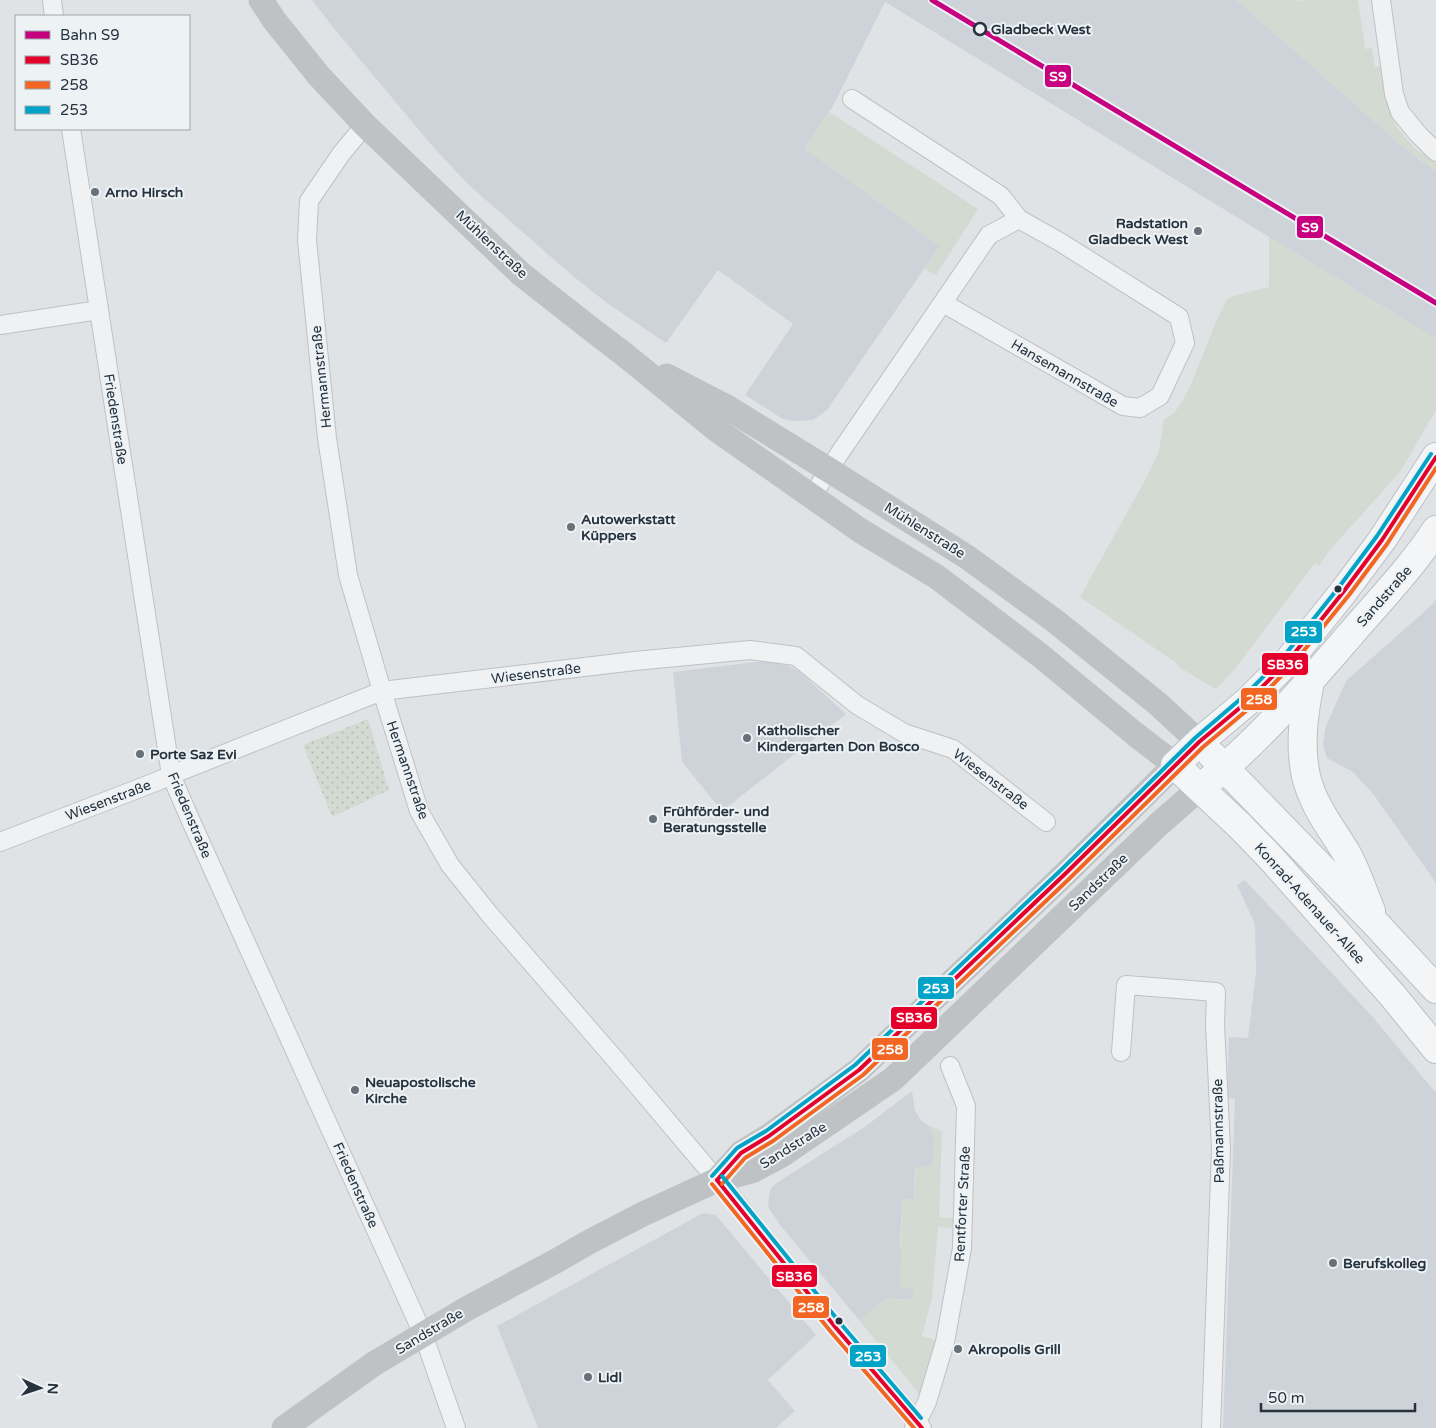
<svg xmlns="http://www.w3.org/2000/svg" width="1436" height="1428" viewBox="0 0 1436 1428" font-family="'Varela Round',sans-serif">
<defs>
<pattern id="park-dots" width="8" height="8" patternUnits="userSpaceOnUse" patternTransform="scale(1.25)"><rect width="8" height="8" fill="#d2dad1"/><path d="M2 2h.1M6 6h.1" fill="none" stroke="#b4bcb4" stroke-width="1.8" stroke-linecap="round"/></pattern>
</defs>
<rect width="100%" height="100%" fill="#e0e3e6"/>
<g fill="#ced3d9">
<path d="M 312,0 L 1237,0 L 1409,152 L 1436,171 L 1436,339 L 885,2 L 833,106 L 804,148 L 940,246 L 827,410 L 813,420 L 794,421 L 783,419 L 745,395 L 793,324 L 718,270 L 666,343 L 607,303 L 574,277 L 470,186 L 434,148 L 332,26 Z"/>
<path d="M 1436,599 L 1436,883 L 1374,795 L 1353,772 L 1327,758 L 1323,744 L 1326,726 L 1346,681 L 1434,603 Z"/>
<path d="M 771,661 L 789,666 L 800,672 L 846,714 L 722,811 L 682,762 L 673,672 L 756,662 Z"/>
<path d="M 1245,880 L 1371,1015 L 1436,1093 L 1436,1428 L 1223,1428 L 1235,1099 L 1227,1098 L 1229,1037 L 1248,1038 L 1256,972 L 1255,924 L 1237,885 Z"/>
<path d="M 912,1091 L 915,1111 L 921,1120 L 929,1126 L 933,1134 L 935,1139 L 933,1164 L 930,1166 L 915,1170 L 914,1199 L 902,1199 L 900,1247 L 902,1247 L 901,1287 L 914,1288 L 912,1300 L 888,1298 L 859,1320 L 780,1225 L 768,1207 L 769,1197 L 771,1188 L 778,1182 L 866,1126 Z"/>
<path d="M 703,1213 L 716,1215 L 816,1335 L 768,1380 L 795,1411 L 776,1428 L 538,1428 L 497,1326 Z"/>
</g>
<g fill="#d2dad1">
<path d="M 1237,0 L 1297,0 L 1298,1 L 1308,0 L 1358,0 L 1365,49 L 1372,48 L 1375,67 L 1382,67 L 1387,102 L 1396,126 L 1415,149 L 1436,162 L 1436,171 L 1409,152 Z"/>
<path d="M 829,112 L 978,209 L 936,275 L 925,269 L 940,246 L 804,148 Z"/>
<path d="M 1269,237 L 1436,339 L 1436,410 L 1400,472 L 1329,551 L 1319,566 L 1315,563 L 1234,670 L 1216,689 L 1180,668 L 1178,664 L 1080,597 L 1144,482 L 1159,451 L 1164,420 L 1175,412 L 1183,400 L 1191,384 L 1217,319 L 1227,299 L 1240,294 L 1269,287 Z"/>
<path d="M 929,1126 L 942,1131 L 939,1217 L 955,1219 L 954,1228 L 938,1227 L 932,1297 L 922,1336 L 938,1341 L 922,1397 L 859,1320 L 888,1298 L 899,1298 L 900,1300 L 912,1300 L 914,1288 L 900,1287 L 902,1199 L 914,1199 L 916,1167 L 930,1166 L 933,1164 C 934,1149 937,1139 929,1126 Z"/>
</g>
<path fill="url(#park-dots)" d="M 368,719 L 389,790 L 332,817 L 303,745 Z"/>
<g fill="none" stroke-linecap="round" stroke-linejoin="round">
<g stroke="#bec1c4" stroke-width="20">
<g id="minor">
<path d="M 52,0 L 54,16"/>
<path d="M 1381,0 L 1394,94 L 1400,112 L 1418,134 L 1436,152"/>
<path d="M 852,99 L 1001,196 L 1019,219 L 1060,242 L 1179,317 L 1185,343 L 1160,396 L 1140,408 L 1123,406 L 943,303"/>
<path d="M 365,125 L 341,154 L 309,201 L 307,240 L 327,438 L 348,575 L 382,691 L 419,811 L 450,865 L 490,915 L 614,1058 L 739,1206 L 779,1258 L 836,1328 L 922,1428"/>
<path d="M 71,129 L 171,775 L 190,819 L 423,1334 L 456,1428"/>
<path d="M 0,325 L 99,310"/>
<path d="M 811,498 L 839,454 L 989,235 L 1019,219"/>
<path d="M 0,842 L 158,781 L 171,775 L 382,691 L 635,661 L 750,650 L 796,656 L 857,705 L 904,733 L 953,749 L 1046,822"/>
<path d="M 1121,1052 L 1126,985 L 1216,992 L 1215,1025 L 1221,1149 L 1211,1428"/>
<path d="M 914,1428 L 927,1402 L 945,1342 L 962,1248 L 966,1106 L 950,1066"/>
</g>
</g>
<g stroke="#bcc0c4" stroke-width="30">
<g id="primary">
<path d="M 1436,457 L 1382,540 L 1344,591 L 1289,660 L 1248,701 L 1199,742 L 1175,765 L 1240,826 L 1271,858 L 1393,996 L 1436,1049"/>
<path d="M 1310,681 C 1304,712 1299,745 1306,776 C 1313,806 1332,829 1347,854 C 1357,872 1363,892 1371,911"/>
<path d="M 1212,755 L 1377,925 L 1436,989"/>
<path d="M 1200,788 C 1256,744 1303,689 1349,636 C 1379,601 1411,568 1436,530"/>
</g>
</g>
<use href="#minor" stroke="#f0f1f2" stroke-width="18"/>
<g stroke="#bec2c5" stroke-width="25">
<path d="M 261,0 L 274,20 L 319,76 L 365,125 L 521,274 L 591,329 L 625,355 L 717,430 L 861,531 L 937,577 L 1041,656 L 1135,734 L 1175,765 L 1065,874 L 859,1070 L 769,1136 L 741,1153 L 717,1180"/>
<path d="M 667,376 L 725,406 L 829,470 L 967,557 L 1055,621 L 1158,704 L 1199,742"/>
<path d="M 284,1428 L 375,1363 L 468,1308 L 556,1261 L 589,1242 L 643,1214 L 717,1180 L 752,1171 L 782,1155 L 893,1079 L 1158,825 L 1200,788"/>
</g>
<use href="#primary" stroke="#f4f5f6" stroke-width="28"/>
<g stroke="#edf2f5" stroke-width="8">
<g id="bus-1">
<path d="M 717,1180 L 741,1153 L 769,1136 L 859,1070 L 1065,874 L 1199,742 L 1248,701 L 1289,660 L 1344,591 L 1382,540 L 1436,457"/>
<path d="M 717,1180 L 836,1328 L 922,1428"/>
</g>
</g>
<g stroke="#edf2f5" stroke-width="8">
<g id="bus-2">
<path d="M 712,1184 L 831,1332 L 914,1428"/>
<path d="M 722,1184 L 745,1158 L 773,1141 L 863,1075 L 1069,879 L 1203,747 L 1252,706 L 1293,664 L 1349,595 L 1387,544 L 1436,468"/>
</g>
</g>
<g stroke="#edf2f5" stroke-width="8">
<g id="bus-3">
<path d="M 712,1176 L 737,1148 L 766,1131 L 855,1065 L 1061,870 L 1195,738 L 1244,696 L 1284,656 L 1339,587 L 1377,536 L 1431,454"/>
<path d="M 722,1176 L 841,1324 L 921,1418"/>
</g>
</g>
<use href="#bus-1" stroke="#e4002b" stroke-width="4"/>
<use href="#bus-2" stroke="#f26522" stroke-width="4"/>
<use href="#bus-3" stroke="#02a3c7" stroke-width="4"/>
<g stroke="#edf2f5" stroke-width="9">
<path id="rail-1" d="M 932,0 L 1436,303"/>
</g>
<use href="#rail-1" stroke="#c7007f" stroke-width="5"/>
</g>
<circle fill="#edf2f5" stroke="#27323f" stroke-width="2.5" cx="980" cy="29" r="6"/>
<g fill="#687079" stroke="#edf2f5" stroke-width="2">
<circle cx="95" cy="192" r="5"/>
<circle cx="1198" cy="231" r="5"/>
<circle cx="571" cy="527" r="5"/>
<circle cx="747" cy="738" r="5"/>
<circle cx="140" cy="754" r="5"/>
<circle cx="653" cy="819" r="5"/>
<circle cx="355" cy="1090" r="5"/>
<circle cx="1333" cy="1263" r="5"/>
<circle cx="958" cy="1349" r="5"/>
<circle cx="588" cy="1377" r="5"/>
</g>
<g fill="#27323f" stroke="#edf2f5" stroke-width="2">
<circle cx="1338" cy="589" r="4.5"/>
<circle cx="839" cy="1321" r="4.5"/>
</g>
<g text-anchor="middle" stroke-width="4" stroke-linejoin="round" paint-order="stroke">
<g font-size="14" font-weight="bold" fill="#27323f" stroke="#edf2f5" text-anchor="start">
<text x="991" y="34">Gladbeck West</text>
</g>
<g font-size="14" font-weight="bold" fill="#27323f" stroke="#edf2f5" text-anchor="start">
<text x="105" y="197">Arno Hirsch</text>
<text x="1188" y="228" text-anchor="end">Radstation<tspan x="1188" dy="16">Gladbeck West</tspan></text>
<text x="581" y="524">Autowerkstatt<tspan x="581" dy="16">Küppers</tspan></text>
<text x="757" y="735">Katholischer<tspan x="757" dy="16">Kindergarten Don Bosco</tspan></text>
<text x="150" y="759">Porte Saz Evi</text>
<text x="663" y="816">Frühförder- und<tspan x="663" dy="16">Beratungsstelle</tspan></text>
<text x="365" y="1087">Neuapostolische<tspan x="365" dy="16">Kirche</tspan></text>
<text x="1343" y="1268">Berufskolleg</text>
<text x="968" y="1354">Akropolis Grill</text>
<text x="598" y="1382">Lidl</text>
</g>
<g font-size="14" fill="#27323f" stroke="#edf2f5">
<text transform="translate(492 244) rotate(43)" y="5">Mühlenstraße</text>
<text transform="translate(1065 373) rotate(30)" y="5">Hansemannstraße</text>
<text transform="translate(321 377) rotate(-96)" y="5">Hermannstraße</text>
<text transform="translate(116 419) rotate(81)" y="5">Friedenstraße</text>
<text transform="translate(925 530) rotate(32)" y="5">Mühlenstraße</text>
<text transform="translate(1384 596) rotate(-49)" y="5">Sandstraße</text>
<text transform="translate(536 673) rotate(-7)" y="5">Wiesenstraße</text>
<text transform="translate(408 770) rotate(71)" y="5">Hermannstraße</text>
<text transform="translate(991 779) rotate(37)" y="5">Wiesenstraße</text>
<text transform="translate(108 800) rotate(-21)" y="5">Wiesenstraße</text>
<text transform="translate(190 815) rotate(67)" y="5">Friedenstraße</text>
<text transform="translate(1098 882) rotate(-44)" y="5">Sandstraße</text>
<text transform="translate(1310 903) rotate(48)" y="5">Konrad-Adenauer-Allee</text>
<text transform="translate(1218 1131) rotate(-91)" y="5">Paßmannstraße</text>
<text transform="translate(793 1145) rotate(-32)" y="5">Sandstraße</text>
<text transform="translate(356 1185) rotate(66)" y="5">Friedenstraße</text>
<text transform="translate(962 1204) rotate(-87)" y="5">Rentforter Straße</text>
<text transform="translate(429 1331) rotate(-31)" y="5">Sandstraße</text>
</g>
</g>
<g stroke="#edf2f5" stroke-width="2">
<rect x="1044" y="64" width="28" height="24" rx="5" fill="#c7007f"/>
<rect x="1296" y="215" width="28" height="24" rx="5" fill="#c7007f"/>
<rect x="1284" y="620" width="39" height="24" rx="5" fill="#02a3c7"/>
<rect x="1261" y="652" width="48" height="24" rx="5" fill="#e4002b"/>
<rect x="1240" y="687" width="38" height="24" rx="5" fill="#f26522"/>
<rect x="917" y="976" width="38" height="24" rx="5" fill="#02a3c7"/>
<rect x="890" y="1006" width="48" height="24" rx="5" fill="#e4002b"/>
<rect x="871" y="1037" width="38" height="24" rx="5" fill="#f26522"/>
<rect x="771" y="1264" width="47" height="24" rx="5" fill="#e4002b"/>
<rect x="792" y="1295" width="38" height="24" rx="5" fill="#f26522"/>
<rect x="849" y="1344" width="38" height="24" rx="5" fill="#02a3c7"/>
</g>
<g font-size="14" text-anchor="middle" font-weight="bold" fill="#fff">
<text x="1058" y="81">S9</text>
<text x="1310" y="232">S9</text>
<text x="1304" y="636">253</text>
<text x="1285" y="669">SB36</text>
<text x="1259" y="704">258</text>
<text x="936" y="993">253</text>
<text x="914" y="1022">SB36</text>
<text x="890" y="1054">258</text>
<text x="794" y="1281">SB36</text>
<text x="811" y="1312">258</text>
<text x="868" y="1361">253</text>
</g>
<rect x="15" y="15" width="175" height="115" fill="#edf2f5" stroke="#9ea5ac"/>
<rect x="25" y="31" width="25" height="8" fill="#c7007f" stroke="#9ea5ac"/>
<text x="60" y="40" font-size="15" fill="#27323f">Bahn S9</text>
<rect x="25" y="56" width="25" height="8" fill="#e4002b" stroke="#9ea5ac"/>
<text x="60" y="65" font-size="15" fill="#27323f">SB36</text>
<rect x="25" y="81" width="25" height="8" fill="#f26522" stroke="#9ea5ac"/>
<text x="60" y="90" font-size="15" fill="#27323f">258</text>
<rect x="25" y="106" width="25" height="8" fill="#02a3c7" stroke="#9ea5ac"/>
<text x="60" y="115" font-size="15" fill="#27323f">253</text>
<g transform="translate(40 1388) rotate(93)" stroke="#edf2f5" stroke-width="4" paint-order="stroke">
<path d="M0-4L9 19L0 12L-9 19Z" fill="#27323f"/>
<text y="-8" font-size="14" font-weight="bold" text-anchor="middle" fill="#27323f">N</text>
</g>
<path d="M1261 1403v8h154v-8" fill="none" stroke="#27323f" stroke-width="2.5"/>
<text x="1268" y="1403" font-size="15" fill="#27323f" stroke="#edf2f5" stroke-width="4" paint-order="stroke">50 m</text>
</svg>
